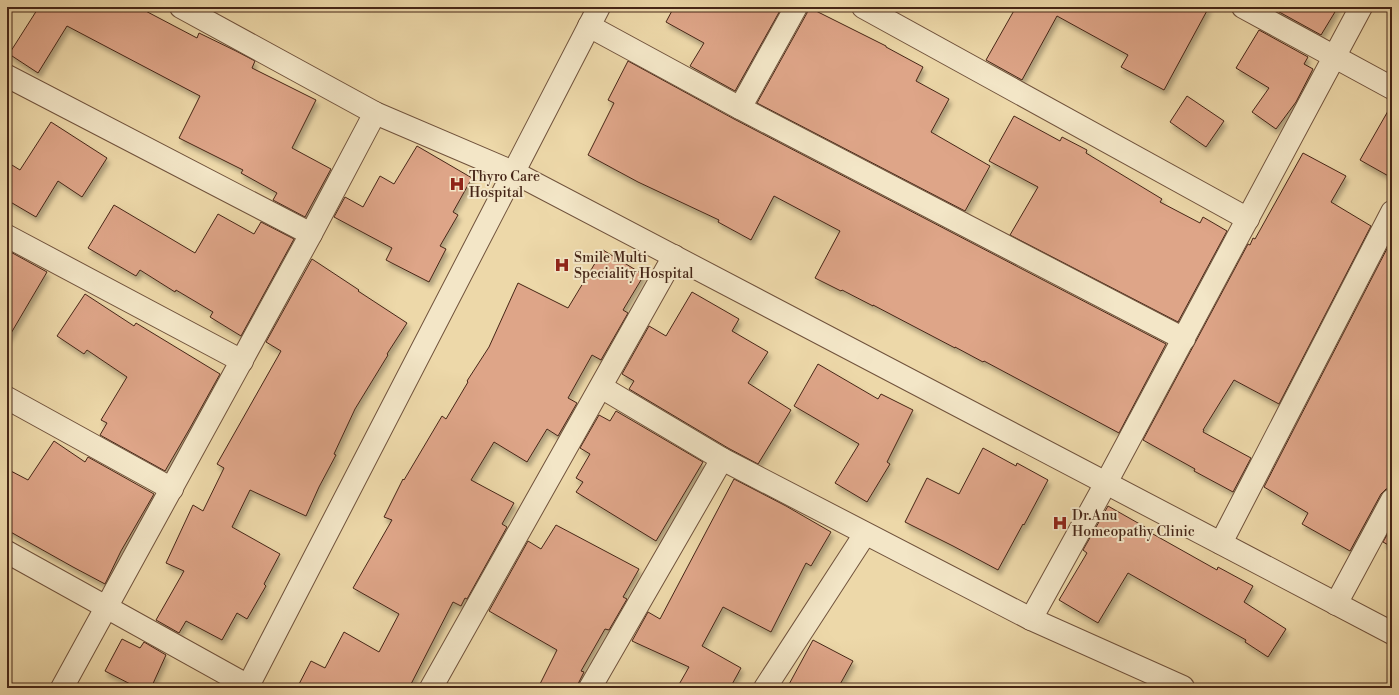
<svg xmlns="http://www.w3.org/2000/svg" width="1399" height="695" viewBox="0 0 1399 695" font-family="'Libre Bodoni',serif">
<defs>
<filter id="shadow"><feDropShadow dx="2.5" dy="4.5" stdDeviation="2" flood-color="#0004"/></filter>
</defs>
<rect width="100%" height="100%" fill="#edd8a9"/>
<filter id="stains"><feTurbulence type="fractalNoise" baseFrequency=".005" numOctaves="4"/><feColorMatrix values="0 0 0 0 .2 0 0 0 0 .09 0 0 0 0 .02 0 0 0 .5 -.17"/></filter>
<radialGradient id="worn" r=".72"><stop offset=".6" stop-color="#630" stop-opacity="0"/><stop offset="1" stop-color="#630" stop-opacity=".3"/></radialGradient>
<g fill="#dea588" stroke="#462617" filter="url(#shadow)">
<path d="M 31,7 L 138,7 L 197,38 L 199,33 L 236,51 L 255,61 L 252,68 L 316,100 L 292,148 L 331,169 L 305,217 L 273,200 L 277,193 L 241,173 L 243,170 L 179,138 L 200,96 L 67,26 L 38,73 L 9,54 L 37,10 Z"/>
<path d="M 674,7 L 782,7 L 735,91 L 690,66 L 704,43 L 666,22 Z"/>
<path d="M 808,7 L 886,46 L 886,47 L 923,67 L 916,81 L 949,99 L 931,132 L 990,166 L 965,211 L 757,103 L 807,13 Z"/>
<path d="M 1016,7 L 1209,7 L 1164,90 L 1121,67 L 1128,55 L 1057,16 L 1022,80 L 986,60 Z"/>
<path d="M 1272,7 L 1338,7 L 1321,35 L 1272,8 Z"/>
<path d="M 1259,30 L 1308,57 L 1304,64 L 1313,69 L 1296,102 L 1276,129 L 1252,112 L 1269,88 L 1236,68 Z"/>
<path d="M 628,61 L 734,119 L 1166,344 L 1119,433 L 984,361 L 983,362 L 955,347 L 955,348 L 873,305 L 873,306 L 842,290 L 841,291 L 815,278 L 840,231 L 774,196 L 751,240 L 718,222 L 719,220 L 638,182 L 588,155 L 614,103 L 608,100 Z"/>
<path d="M 1187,96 L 1224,121 L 1206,147 L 1170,122 Z"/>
<path d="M 1392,104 L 1392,178 L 1360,160 Z"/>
<path d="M 1014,116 L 1060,141 L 1062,137 L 1087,150 L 1086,153 L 1162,199 L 1160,202 L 1200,223 L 1203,217 L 1227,231 L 1178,322 L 1010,235 L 1038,187 L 989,161 Z"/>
<path d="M 51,122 L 107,158 L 82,197 L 58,181 L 36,217 L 7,200 L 7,162 L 20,170 Z"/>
<path d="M 417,146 L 472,178 L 453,212 L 458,215 L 440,246 L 446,249 L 429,282 L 386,260 L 392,248 L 334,217 L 345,197 L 363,207 L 380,176 L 394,184 Z"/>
<path d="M 1303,153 L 1346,176 L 1331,202 L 1371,226 L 1279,404 L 1234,380 L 1203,430 L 1204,430 L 1203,432 L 1251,458 L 1233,492 L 1194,471 L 1195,469 L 1143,440 L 1248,244 L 1250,245 L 1253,238 L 1255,239 Z"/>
<path d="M 114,205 L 195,253 L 218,214 L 254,234 L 261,222 L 294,239 L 241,336 L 210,317 L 213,312 L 176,290 L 175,292 L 140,270 L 136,276 L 88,248 Z"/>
<path d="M 1392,239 L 1392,488 L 1386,489 L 1381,494 L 1350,551 L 1302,524 L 1308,513 L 1264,487 Z"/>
<path d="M 7,250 L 47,272 L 7,340 Z"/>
<path d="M 603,250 L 644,275 L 623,310 L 628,313 L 601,360 L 592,355 L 568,398 L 577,403 L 558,436 L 547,429 L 527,462 L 494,442 L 471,480 L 514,503 L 502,524 L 507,527 L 467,599 L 465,598 L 461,606 L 453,602 L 409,688 L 297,688 L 311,661 L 325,668 L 344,632 L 379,652 L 399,614 L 353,588 L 392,520 L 384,517 L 403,479 L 404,480 L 442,416 L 446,419 L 468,382 L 467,381 L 489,347 L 518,283 L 568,308 Z"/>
<path d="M 312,259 L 359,290 L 358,291 L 407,323 L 387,354 L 388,355 L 355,409 L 334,454 L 336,455 L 319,487 L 306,516 L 250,490 L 232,527 L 280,554 L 264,584 L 266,586 L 247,619 L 237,613 L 222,640 L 186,621 L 179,633 L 156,620 L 184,571 L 166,563 L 193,505 L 203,511 L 224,468 L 217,464 L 281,351 L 266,342 Z"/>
<path d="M 692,292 L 739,319 L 732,331 L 768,352 L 748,383 L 791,410 L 758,464 L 728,448 L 629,389 L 634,381 L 622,374 L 649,326 L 666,336 Z"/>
<path d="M 85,294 L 134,326 L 136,323 L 220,374 L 190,428 L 165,471 L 100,435 L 107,423 L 101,420 L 127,377 L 87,350 L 84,354 L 57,336 Z"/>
<path d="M 818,364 L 878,399 L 881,394 L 913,410 L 887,462 L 890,464 L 867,502 L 835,483 L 859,444 L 794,406 Z"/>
<path d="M 616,411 L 703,462 L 656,541 L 576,492 L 583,482 L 576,478 L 590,454 L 580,448 L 599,415 L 610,421 Z"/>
<path d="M 54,441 L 85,462 L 88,457 L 154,494 L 121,551 L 105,584 L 73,567 L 7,530 L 7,469 L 28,480 Z"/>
<path d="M 983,448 L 1016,466 L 1017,463 L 1048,480 L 1024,525 L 1023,524 L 998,570 L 953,546 L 905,522 L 927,478 L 959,494 Z"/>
<path d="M 734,479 L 786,506 L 831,532 L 811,566 L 806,563 L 771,632 L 723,607 L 702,646 L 741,668 L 730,688 L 677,688 L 689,667 L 632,641 L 648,612 L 660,619 Z"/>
<path d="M 1108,506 L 1145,527 L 1144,529 L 1217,570 L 1218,567 L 1253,586 L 1244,602 L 1286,629 L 1268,657 L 1245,642 L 1246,640 L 1128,573 L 1098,623 L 1059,600 L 1087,553 L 1083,550 Z"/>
<path d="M 556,525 L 639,569 L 623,597 L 627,599 L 609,630 L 605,629 L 581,671 L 584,672 L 576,688 L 538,688 L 557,650 L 489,611 L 528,541 L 541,549 Z"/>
<path d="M 1392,526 L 1392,547 L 1383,542 Z"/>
<path d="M 122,639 L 140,648 L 144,642 L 166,655 L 151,688 L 138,688 L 105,671 Z"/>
<path d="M 813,640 L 853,661 L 838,688 L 787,688 Z"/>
</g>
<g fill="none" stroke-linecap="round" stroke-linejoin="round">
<g stroke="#70523c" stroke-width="24">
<g id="minor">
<path d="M 181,7 L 375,113 L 513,172 L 1392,633"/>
<path d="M 796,7 L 740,108 L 1184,339"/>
<path d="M 863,7 L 1248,219"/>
<path d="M 1243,7 L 1392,88"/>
<path d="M 589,26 L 740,108"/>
<path d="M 7,76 L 311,234"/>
<path d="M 7,236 L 242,361"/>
<path d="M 7,398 L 172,489"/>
<path d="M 722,459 L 1031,619 L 1183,687"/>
<path d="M 1221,543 L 1392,212"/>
<path d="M 7,552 L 252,688"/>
<path d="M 1336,604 L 1392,500"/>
<path d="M 1031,619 L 1106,483 L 1361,7"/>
<path d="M 62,688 L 311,234 L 375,113"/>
<path d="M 247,688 L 599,7"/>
<path d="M 431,688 L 674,256"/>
<path d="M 590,688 L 722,459 L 601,387"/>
<path d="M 765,688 L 865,534"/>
</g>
</g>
<use href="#minor" stroke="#f3e6c7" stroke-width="22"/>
</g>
<defs>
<g id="hospital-bare" transform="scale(1.2)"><path d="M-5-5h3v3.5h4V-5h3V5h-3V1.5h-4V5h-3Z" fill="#8f2418" stroke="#f3e6c7" stroke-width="2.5" paint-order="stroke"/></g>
</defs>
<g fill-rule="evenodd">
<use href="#hospital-bare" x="457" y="184"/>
<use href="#hospital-bare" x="562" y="265"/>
<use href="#hospital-bare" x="1060" y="523"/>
</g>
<g text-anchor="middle" stroke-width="4" stroke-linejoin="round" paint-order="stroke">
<g font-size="14" fill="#462617" stroke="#f3e6c7" text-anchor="start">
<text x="469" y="181">Thyro Care<tspan x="469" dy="16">Hospital</tspan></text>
<text x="574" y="262">Smile Multi<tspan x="574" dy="16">Speciality Hospital</tspan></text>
<text x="1072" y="520">Dr.Anu<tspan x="1072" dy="16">Homeopathy Clinic</tspan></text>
</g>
</g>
<rect width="1399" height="695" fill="none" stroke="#edd8a9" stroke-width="24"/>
<rect x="8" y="8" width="1383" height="679" fill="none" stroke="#462617" stroke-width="2"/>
<rect x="12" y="12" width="1375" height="671" fill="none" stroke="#462617"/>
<rect width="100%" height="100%" filter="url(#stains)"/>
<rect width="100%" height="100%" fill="url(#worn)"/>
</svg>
